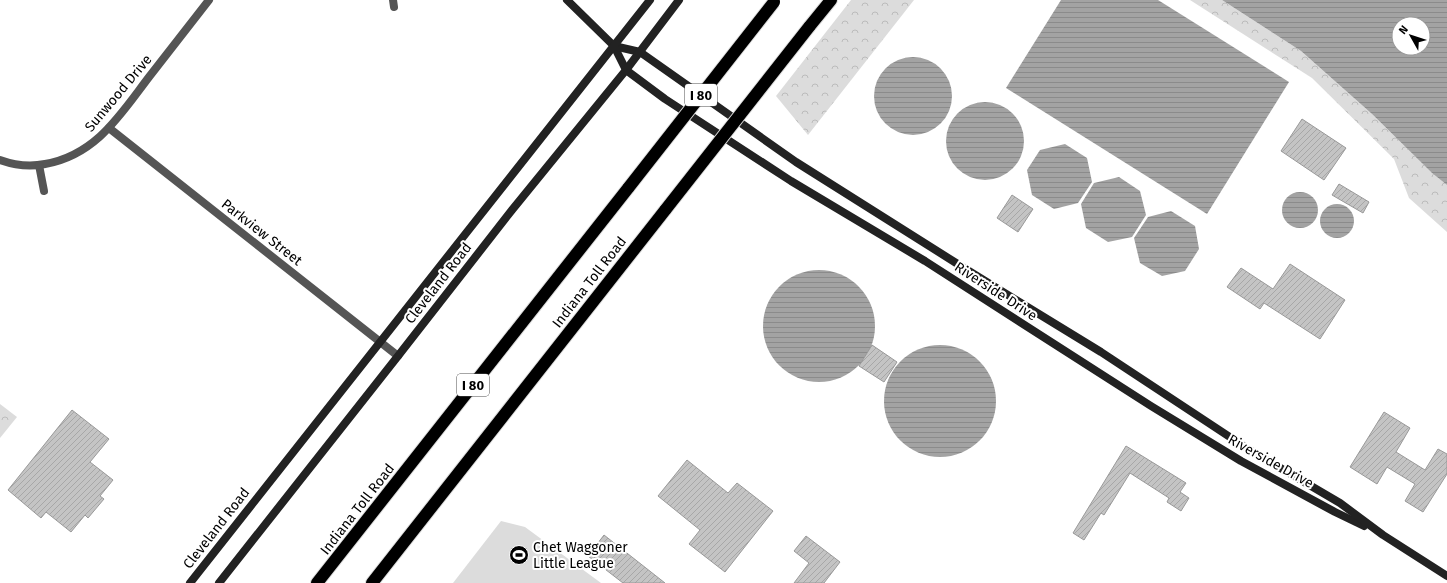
<svg xmlns="http://www.w3.org/2000/svg" width="1447" height="583" viewBox="0 0 1447 583" font-family="'Fira Sans',sans-serif">
<defs>
<pattern id="forest-crowns" width="20" height="18" patternUnits="userSpaceOnUse"><rect width="20" height="18" fill="#dcdcdc"/><path d="M2 6a3 3 0 1 1 6 0M12 15a3 3 0 1 1 6 0" fill="none" stroke="#bbb"/></pattern>
<pattern id="water-rules" width="6" height="5" patternUnits="userSpaceOnUse"><rect width="6" height="5" fill="#a3a3a3"/><path d="M0 2.5h6" fill="none" stroke="#8b8b8b"/></pattern>
<pattern id="building-hatch" width="6" height="6" patternUnits="userSpaceOnUse"><rect width="6" height="6" fill="#c4c4c4"/><path d="M-1 1l2-2M0 6l6-6M5 7l2-2" fill="none" stroke="#a7a7a7"/></pattern>
</defs>
<rect width="100%" height="100%" fill="#fff"/>
<g fill="url(#forest-crowns)">
<path d="M 851,0 L 914,0 L 808,135 L 776,96 Z"/>
<path d="M 1190,0 L 1222,0 L 1301,51 L 1372,114 L 1432,173 L 1447,185 L 1447,232 L 1409,198 L 1394,159 L 1312,78 Z"/>
<path d="M 0,404 L 17,417 L 0,438 Z"/>
</g>
<path fill="#dcdcdc" d="M 501,521 L 525,527 L 601,583 L 453,583 Z"/>
<g fill="url(#water-rules)" fill-rule="evenodd">
<path d="M 1061,0 L 1158,0 L 1289,82 L 1207,214 L 1006,88 Z"/>
<path d="M 1222,0 L 1447,0 L 1447,185 L 1432,173 L 1372,114 L 1301,51 ZM 1399,24 L 1423,24 L 1423,48 L 1399,48 Z"/>
<circle cx="913" cy="96" r="39"/>
<circle cx="985" cy="141" r="39"/>
<path d="M 1065,144 L 1087,158 L 1092,182 L 1078,203 L 1054,209 L 1032,195 L 1027,170 L 1040,150 Z"/>
<path d="M 1119,177 L 1140,191 L 1146,215 L 1132,237 L 1108,242 L 1086,228 L 1081,204 L 1094,183 Z"/>
<circle cx="1300" cy="210" r="18"/>
<circle cx="1337" cy="221" r="17"/>
<path d="M 1171,211 L 1195,226 L 1199,249 L 1185,271 L 1162,276 L 1140,263 L 1134,238 L 1148,217 Z"/>
<circle cx="819" cy="326" r="56"/>
<circle cx="940" cy="401" r="56"/>
</g>
<g fill="url(#building-hatch)" stroke="#999">
<path d="M 1302,119 L 1346,148 L 1324,180 L 1281,151 Z"/>
<path d="M 1339,184 L 1369,202 L 1363,213 L 1332,195 Z"/>
<path d="M 1012,195 L 1033,209 L 1018,232 L 997,218 Z"/>
<path d="M 1290,264 L 1345,300 L 1320,339 L 1264,303 L 1260,309 L 1227,287 L 1241,268 L 1273,289 Z"/>
<path d="M 872,345 L 897,362 L 884,382 L 859,366 Z"/>
<path d="M 72,410 L 109,439 L 90,462 L 113,480 L 100,496 L 104,499 L 88,518 L 85,515 L 71,532 L 46,512 L 41,518 L 8,490 Z"/>
<path d="M 1384,412 L 1410,428 L 1396,452 L 1425,470 L 1438,449 L 1447,454 L 1447,474 L 1423,512 L 1405,501 L 1415,484 L 1387,467 L 1377,484 L 1350,467 Z"/>
<path d="M 1126,446 L 1186,483 L 1180,492 L 1189,498 L 1181,511 L 1167,502 L 1169,498 L 1130,473 L 1104,515 L 1101,513 L 1084,540 L 1073,533 Z"/>
<path d="M 687,460 L 728,493 L 737,483 L 773,511 L 725,572 L 689,544 L 700,530 L 658,496 Z"/>
<path d="M 604,535 L 665,583 L 623,583 L 588,556 Z"/>
<path d="M 806,536 L 840,562 L 824,583 L 794,583 L 809,563 L 794,551 Z"/>
</g>
<g fill="none" stroke-linecap="round" stroke-linejoin="round">
<g stroke="#dbdbdb" stroke-width="14">
<g id="highway">
<path d="M 809,27 L 831,0"/>
<path d="M 317,583 L 629,187"/>
<path d="M 372,583 L 666,209"/>
</g>
</g>
<g stroke="#555" stroke-width="8">
<path d="M 393,0 L 394,7"/>
<path d="M 109,128 L 398,356"/>
<path d="M 0,160 C 14,165 30,167 45,164 C 96,155 120,115 149,77 C 169,51 189,26 209,0"/>
<path d="M 39,165 L 44,191"/>
</g>
<g stroke="#222" stroke-width="8">
<path d="M 567,0 L 614,46 L 626,70 L 665,99 L 791,181 L 925,261 L 1151,406 L 1241,461 L 1335,512 L 1364,526"/>
<path d="M 614,46 L 640,52 L 796,162 L 972,273 L 1101,352 L 1248,449 L 1340,503 L 1383,535 L 1447,576"/>
<path d="M 190,583 L 650,0"/>
<path d="M 219,583 L 398,356 L 512,210 L 626,70 L 679,0"/>
</g>
<use href="#highway" stroke="#000" stroke-width="12"/>
<g stroke="#dbdbdb" stroke-width="14" stroke-linecap="butt">
<g id="highway-bridge">
<path d="M 629,187 L 774,2"/>
<path d="M 666,209 L 809,27"/>
</g>
</g>
<use href="#highway-bridge" stroke="#000" stroke-width="12"/>
</g>
<defs>
<g id="stadium-disc" transform="scale(1)"><circle r="9.5" fill="#000" stroke="#fff"/><path d="M0-5a6.5 5 0 1 0 0 10a6.5 5 0 1 0 0-10ZM-3.5-1.8h7v3.6h-7Z" fill="#fff"/></g>
</defs>
<g fill-rule="evenodd">
<use href="#stadium-disc" x="519" y="555"/>
</g>
<g text-anchor="middle" stroke-width="4" stroke-linejoin="round" paint-order="stroke">
<g fill="#fff" stroke="#4c4c4c" stroke-width="1">
<rect x="685" y="84" width="32" height="22" rx="3"/>
<rect x="457" y="374" width="32" height="22" rx="3"/>
</g>
<g font-size="13" font-weight="bold" fill="#000">
<text x="701" y="100">I 80</text>
<text x="473" y="390">I 80</text>
</g>
<g font-size="14" fill="#000" stroke="#fff">
<text transform="translate(118 93) rotate(-50)" y="5">Sunwood Drive</text>
<text transform="translate(262 232) rotate(38)" y="5">Parkview Street</text>
<text transform="translate(589 282) rotate(-52)" y="5">Indiana Toll Road</text>
<text transform="translate(438 283) rotate(-52)" y="5">Cleveland Road</text>
<text transform="translate(996 291) rotate(33)" y="5">Riverside Drive</text>
<text transform="translate(1271 461) rotate(29)" y="5">Riverside Drive</text>
<text transform="translate(357 509) rotate(-52)" y="5">Indiana Toll Road</text>
<text transform="translate(216 528) rotate(-52)" y="5">Cleveland Road</text>
</g>
<g font-size="14" fill="#000" stroke="#fff" text-anchor="start">
<text x="533" y="552">Chet Waggoner<tspan x="533" dy="16">Little League</tspan></text>
</g>
</g>
<g transform="translate(1411 36) rotate(309)"><circle r="19" fill="#ffffff" stroke="#999999"/>
<path d="M0-3L7 15L0 10L-7 15Z" fill="#000000"/>
<text y="-6" font-size="11" font-weight="bold" text-anchor="middle" fill="#000000">N</text>
</g>
</svg>
